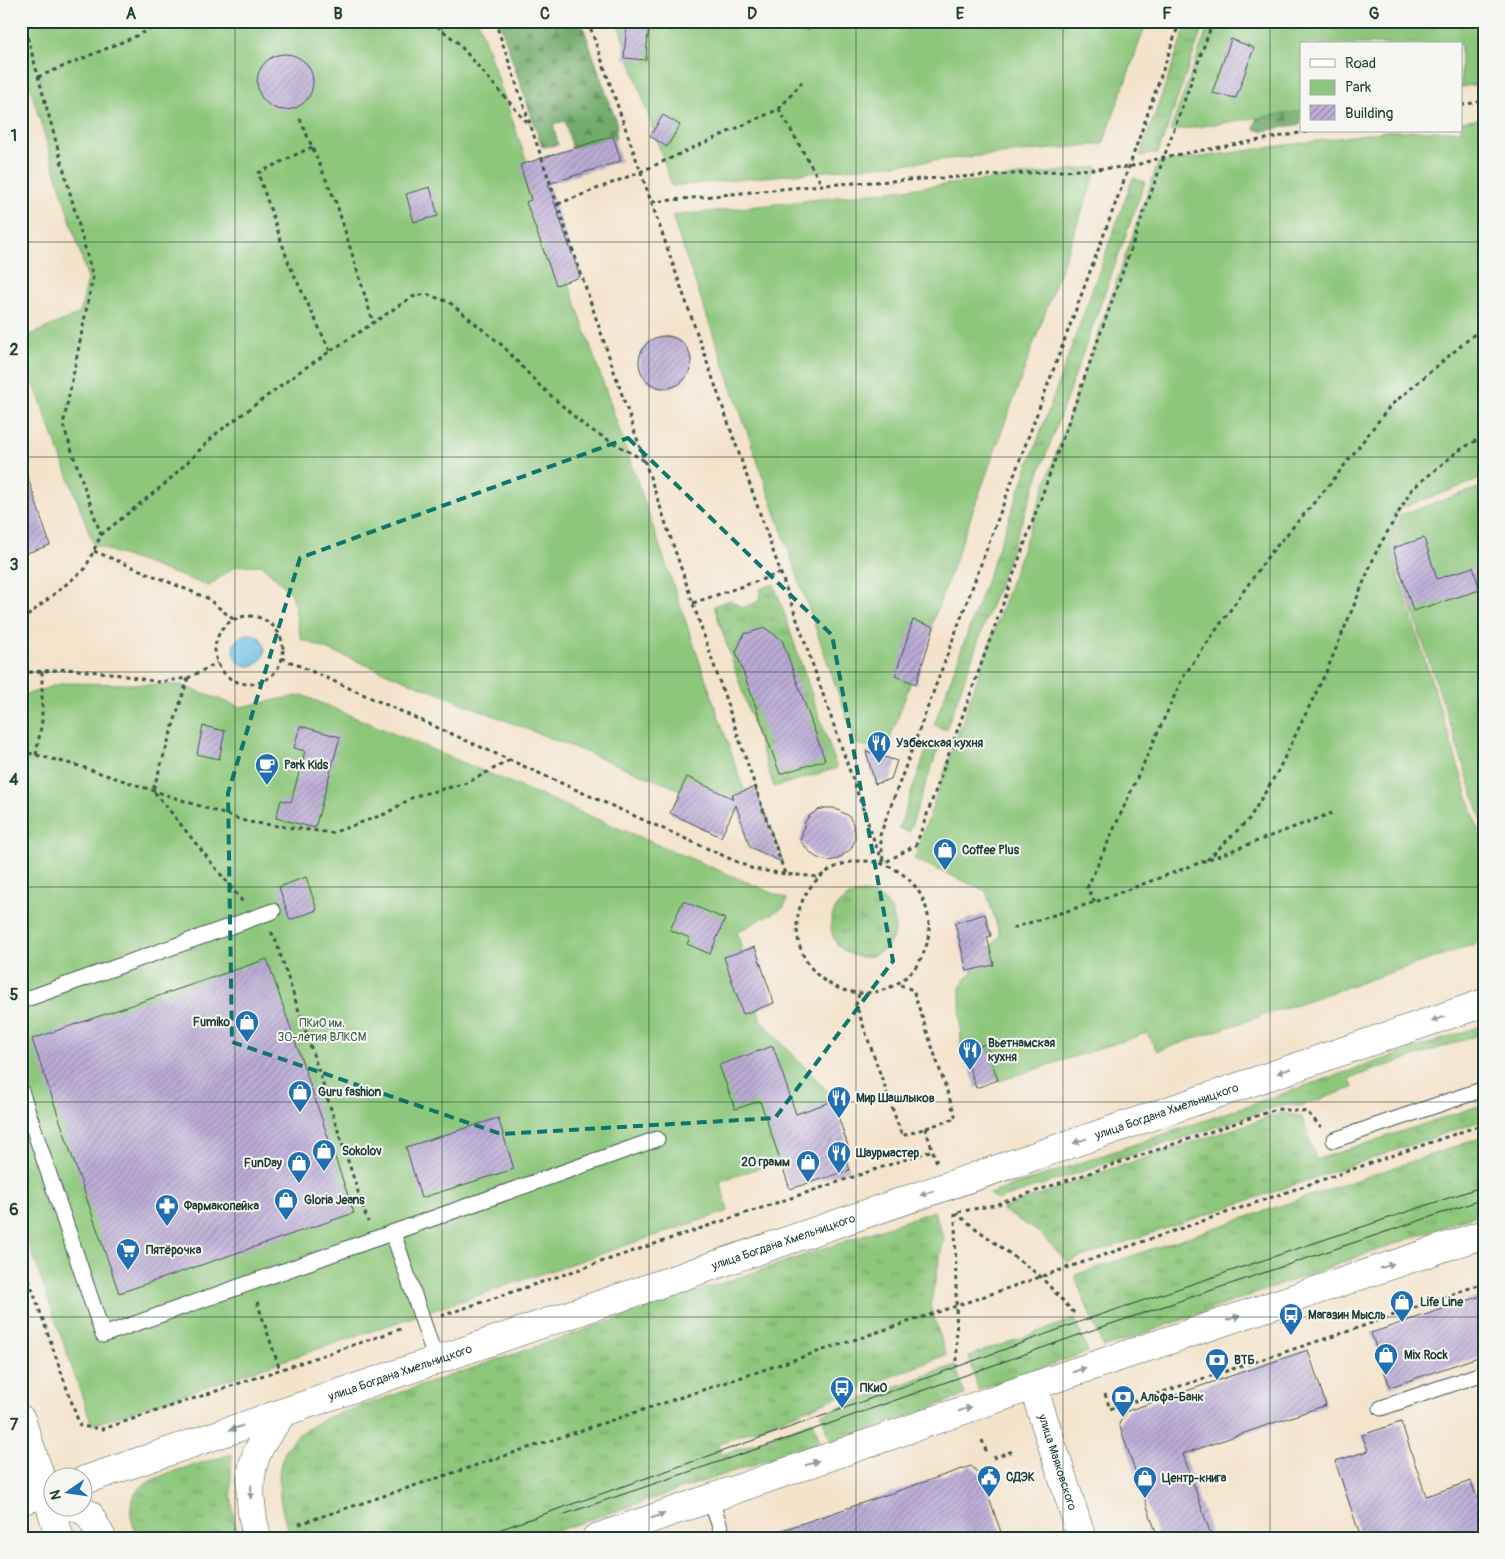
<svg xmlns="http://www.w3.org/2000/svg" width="1505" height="1559" viewBox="0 0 1505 1559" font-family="Pangolin,sans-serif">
<defs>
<pattern id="grass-tufts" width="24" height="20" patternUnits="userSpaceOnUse" patternTransform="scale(1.25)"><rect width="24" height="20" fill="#8dc77b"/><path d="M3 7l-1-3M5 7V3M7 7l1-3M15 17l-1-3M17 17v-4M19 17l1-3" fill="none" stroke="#73a366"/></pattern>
<pattern id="forest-firs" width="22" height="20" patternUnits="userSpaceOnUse" patternTransform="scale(1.25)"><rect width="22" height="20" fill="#72ac6b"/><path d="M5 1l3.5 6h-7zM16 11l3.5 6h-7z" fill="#5d8d59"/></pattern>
<pattern id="building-hatch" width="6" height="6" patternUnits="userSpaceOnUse" patternTransform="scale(1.25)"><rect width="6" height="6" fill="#bcacd6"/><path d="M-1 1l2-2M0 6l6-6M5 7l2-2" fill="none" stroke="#988dae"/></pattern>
</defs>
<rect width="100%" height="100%" fill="#f6f6f2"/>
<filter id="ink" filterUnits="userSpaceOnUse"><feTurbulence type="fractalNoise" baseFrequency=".02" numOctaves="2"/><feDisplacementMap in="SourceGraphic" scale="10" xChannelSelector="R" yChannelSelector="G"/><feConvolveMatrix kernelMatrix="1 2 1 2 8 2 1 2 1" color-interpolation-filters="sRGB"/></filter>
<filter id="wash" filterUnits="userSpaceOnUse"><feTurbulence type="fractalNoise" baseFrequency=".0096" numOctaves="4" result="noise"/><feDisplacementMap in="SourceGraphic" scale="20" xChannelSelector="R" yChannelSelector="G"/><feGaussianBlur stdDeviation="1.12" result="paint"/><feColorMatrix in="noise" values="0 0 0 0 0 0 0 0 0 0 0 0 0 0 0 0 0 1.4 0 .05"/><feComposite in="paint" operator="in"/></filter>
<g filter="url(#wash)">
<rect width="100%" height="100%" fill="#f4e3cb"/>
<g fill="url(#grass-tufts)" stroke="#568258">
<path d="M 1188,21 L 1205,21 L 1158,153 L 1140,156 Z"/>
<path d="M 1133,178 L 1145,182 L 946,730 L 934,725 Z"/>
<path d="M 774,584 L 837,768 L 774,787 L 714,606 L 730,600 L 742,608 L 759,601 L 760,589 Z"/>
<path d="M 929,742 L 939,746 L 909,832 L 899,828 Z"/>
<circle cx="863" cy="925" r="32"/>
<path d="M 1484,1025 L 1484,1033 L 1350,1078 L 1353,1088 L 1300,1106 L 1282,1105 L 997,1200 L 989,1194 Z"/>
<path d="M 1484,1104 L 1484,1120 L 1067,1262 L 1041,1234 L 1001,1209 L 1096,1174 L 1282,1113 L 1302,1117 L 1316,1160 Z"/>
<path d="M 1484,1137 L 1484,1212 L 1103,1348 C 1095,1323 1083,1301 1075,1275 Z"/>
<path d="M 934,1211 L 944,1238 L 930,1306 L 946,1355 L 718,1444 L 722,1455 L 813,1421 L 820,1442 L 536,1538 L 292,1538 L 289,1535 C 278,1499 268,1454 305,1430 C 312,1425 321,1421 329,1417 Z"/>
<path d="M 1075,1319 L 1088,1352 L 978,1390 L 969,1356 Z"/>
<path d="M 955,1365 L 965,1395 L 832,1444 L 821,1414 Z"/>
<path d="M 232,1454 C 230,1482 230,1511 239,1538 L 139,1538 C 131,1524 126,1504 138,1490 C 151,1474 211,1461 232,1454 Z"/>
</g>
<g fill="url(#forest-firs)" stroke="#487450">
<path d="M 499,21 L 581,21 L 617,124 L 615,140 C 604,151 586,154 572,148 L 565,121 L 553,124 L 558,145 L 542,147 Z"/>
<path d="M 1301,87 L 1301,124 L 1263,131 L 1254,129 L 1262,96 Z"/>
</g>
<g fill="#8dc77b" stroke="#568258">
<path d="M 21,21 L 478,21 L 754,819 L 301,639 L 292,594 L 262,565 L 235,566 L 209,586 L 94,545 L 21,350 L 21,339 L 80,313 L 88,279 L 21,57 Z"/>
<path d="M 617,21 L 1147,21 L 1103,144 L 672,186 Z"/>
<path d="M 1210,21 L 1484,21 L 1484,83 L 1461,87 L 1461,44 L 1301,44 L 1301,111 L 1170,131 Z"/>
<path d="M 1484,118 L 1484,478 L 1398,509 L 1391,552 L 1484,848 L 1484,941 L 1157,1051 L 1147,1033 L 999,1081 L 986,1042 L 961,1051 L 960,987 L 1000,935 L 986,891 L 914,859 L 1158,163 L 1388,131 L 1461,131 L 1461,121 Z"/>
<path d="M 1098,167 L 886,750 L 856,744 L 672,216 Z"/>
<path d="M 1484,486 L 1484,827 L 1393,552 L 1400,515 Z"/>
<path d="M 63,683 L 181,685 L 240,707 L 302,695 L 787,899 L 784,907 L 737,932 L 761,1021 L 834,1098 L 811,1108 L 823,1147 L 720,1181 L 728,1211 L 92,1425 L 21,1221 L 21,696 Z"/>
</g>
<circle fill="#6abfe6" stroke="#447e8d" cx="249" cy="650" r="16"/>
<g id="blocks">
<g fill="url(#building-hatch)">
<path d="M 627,21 L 649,21 L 646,60 L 624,58 Z"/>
<path d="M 1231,39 L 1254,48 L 1236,98 L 1212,93 Z"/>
<circle cx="285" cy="82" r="28"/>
<path d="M 663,115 L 680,125 L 667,147 L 650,136 Z"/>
<path d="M 613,136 L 621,161 L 548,184 L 580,277 L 556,285 L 526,202 L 531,200 L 520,165 Z"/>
<path d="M 430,187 L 438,216 L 414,222 L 406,194 Z"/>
<circle cx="665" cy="362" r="26"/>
<path d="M 21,469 L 25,469 L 50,545 L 21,555 Z"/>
<path d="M 1424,538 L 1437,579 L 1473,567 L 1480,590 L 1413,611 L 1393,548 Z"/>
<path d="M 913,620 L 934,627 L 916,684 L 895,676 Z"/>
<path d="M 765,628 L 782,640 L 825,760 L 780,774 L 736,652 L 744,634 Z"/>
<path d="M 203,726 L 225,731 L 219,759 L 197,754 Z"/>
<path d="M 300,726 L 340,737 L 315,828 L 276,818 L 281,800 L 291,802 L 305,751 L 294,748 Z"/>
<path d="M 866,751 L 897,761 L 891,779 L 875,784 Z"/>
<path d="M 687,777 L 734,799 L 732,795 L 755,787 L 782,862 L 750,847 L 736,805 L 721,837 L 670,813 Z"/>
<path d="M 826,808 L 834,808 L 849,816 L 853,824 L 855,832 L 855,840 L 851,849 L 838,859 L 829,861 L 820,859 L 813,855 L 800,841 L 805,822 L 810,815 L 818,810 Z"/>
<path d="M 306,877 L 317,910 L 290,920 L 279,887 Z"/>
<path d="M 683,901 L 725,919 L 710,954 L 687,944 L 690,938 L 670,930 Z"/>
<path d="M 985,914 L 991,936 L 987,937 L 994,965 L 967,971 L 955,923 Z"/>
<path d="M 755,947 L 774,1003 L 743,1014 L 724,957 Z"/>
<path d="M 267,959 L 354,1213 L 119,1293 L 32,1039 Z"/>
<path d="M 986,1044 L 998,1080 L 976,1088 L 964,1051 Z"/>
<path d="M 773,1046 L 796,1114 L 833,1101 L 849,1149 L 843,1151 L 850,1170 L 790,1189 L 760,1101 L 735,1109 L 719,1065 Z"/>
<path d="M 498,1118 L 514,1169 L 421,1198 L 406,1147 Z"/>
<path d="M 1484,1295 L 1484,1355 L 1390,1387 L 1371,1333 Z"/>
<path d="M 1308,1350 L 1326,1405 L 1183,1454 L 1212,1538 L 1158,1538 L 1119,1424 L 1127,1411 Z"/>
<path d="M 1401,1422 L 1426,1496 L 1471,1481 L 1484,1518 L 1484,1538 L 1361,1538 L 1335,1461 L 1368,1451 L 1362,1435 Z"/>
<path d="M 971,1466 L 981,1475 L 1003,1538 L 772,1538 L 771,1534 Z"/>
</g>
</g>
</g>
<g filter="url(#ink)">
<use href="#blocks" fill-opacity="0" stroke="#3f564b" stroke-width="1"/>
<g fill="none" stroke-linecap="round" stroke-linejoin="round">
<g stroke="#3f564b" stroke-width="17">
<g id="lane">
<path d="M 21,1001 L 273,911"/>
<path d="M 21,1091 L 103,1335 L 657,1139"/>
<path d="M 1334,1140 L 1484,1089"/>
<path d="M 393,1233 L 436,1360"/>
<path d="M 1381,1408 L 1484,1373"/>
<path d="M 710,1498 L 724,1538"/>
</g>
</g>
<g stroke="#3f564b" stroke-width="29">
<path id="street" d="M 21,1501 L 46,1493"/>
</g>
<g stroke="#3f564b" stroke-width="29">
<g id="secondary">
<path id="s1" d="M 1033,1386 L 1082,1538"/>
<path d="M 21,1419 L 46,1493"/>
</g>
</g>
<g stroke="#3f564b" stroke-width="29">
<g id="primary">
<path id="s2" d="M 82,1481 L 1484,1003"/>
<path d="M 46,1493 L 60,1538"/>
<path d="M 74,1506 L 89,1514 L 102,1538"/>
<path d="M 257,1538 C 250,1508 245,1473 261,1445 C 267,1434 275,1424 283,1413"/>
<path d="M 596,1538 L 1033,1386 L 1484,1234"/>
</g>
</g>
<g stroke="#3f564b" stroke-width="3" stroke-dasharray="4 4" stroke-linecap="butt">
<path d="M 431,21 L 457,42 L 530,126"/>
<path d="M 495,21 L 785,874"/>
<path d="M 588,21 L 876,846 L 884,863 L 916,845 L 1213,21"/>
<path d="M 802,21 L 809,29"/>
<path d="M 38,77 L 134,37 L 167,21"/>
<path d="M 1461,105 L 1484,101"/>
<path d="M 779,109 L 803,81"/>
<path d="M 300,119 L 337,205 L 373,322"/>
<path d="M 312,147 L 258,173 L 289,264 L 330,351"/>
<path d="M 652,202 L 822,185 L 1129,167 L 1164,157 L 1311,131"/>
<path d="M 558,204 L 640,172 L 779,109 L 822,185"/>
<path d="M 1477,331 L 1484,326"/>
<path d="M 101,535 L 166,483 L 217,433 L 302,370 L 412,297 L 426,294 L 449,302 L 503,346 L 537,383 L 586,427 L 645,461"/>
<path d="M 94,551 L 207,598 L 233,619"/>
<path d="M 693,603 L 781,573"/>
<circle cx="249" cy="650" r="34"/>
<path d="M 21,621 L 85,569 L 101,535 L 63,425 L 93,277 L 23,21"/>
<path d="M 282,658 L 753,869 L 785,874 L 819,877"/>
<path d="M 21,673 L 67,669 L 110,673 L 158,682 L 188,678 L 217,663"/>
<path d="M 188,678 L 153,790 L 243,902"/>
<path d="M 21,751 L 79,766 L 248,822 L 332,833 L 385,814 L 415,796 L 467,783 L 510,760"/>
<path d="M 36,755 L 42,721 L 42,671"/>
<path d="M 883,860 L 880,835 L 1129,167 L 1180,21"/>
<path d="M 1207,860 L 1249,819 L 1278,771 L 1327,670 L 1377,550 L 1412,489 L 1458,451 L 1484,436"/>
<circle cx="863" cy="927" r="66"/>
<path d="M 1095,902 L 1087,888 L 1183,677 L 1269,555 L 1330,484 L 1390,406 L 1477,332 L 1484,316"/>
<path d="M 1013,928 L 1095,902 L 1332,813"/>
<path d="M 271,932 L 275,938 L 368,1222"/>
<path d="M 859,994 L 856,1005 L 902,1136 L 956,1118 L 913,990 L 898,984"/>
<path d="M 925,1128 L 937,1163"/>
<path d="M 958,1212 L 995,1205 L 1277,1109 L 1307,1112 L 1321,1127"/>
<path d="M 955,1213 L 1040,1276 L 1076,1315"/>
<path d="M 955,1213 L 957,1366"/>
<path d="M 21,1257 L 80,1426 L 103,1429 L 404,1328"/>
<path d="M 257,1302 L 280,1370"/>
<path d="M 441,1316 L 933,1150"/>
<path d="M 1105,1394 L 1110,1409 L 1349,1331 L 1484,1283"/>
<path d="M 982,1440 L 987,1453"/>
<path d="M 993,1458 L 1013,1451"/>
<path d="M 299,1524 L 956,1306 L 1484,1124"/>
</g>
<use href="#lane" stroke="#fff" stroke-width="15"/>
<use href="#street" stroke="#fff" stroke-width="28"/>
<use href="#secondary" stroke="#fff" stroke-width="28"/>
<use href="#primary" stroke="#fff" stroke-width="28"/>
<g stroke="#1f3d34" stroke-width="1">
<path d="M 562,1515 L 792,1437 L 1084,1333 L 1484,1199"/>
<path d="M 476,1538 L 842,1409 L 1079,1322 L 1484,1186"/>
</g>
</g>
<defs><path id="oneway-solid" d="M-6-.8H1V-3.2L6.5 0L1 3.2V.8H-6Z" transform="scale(1.25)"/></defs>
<g fill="#8f9e9a">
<use href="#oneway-solid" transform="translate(1438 1019) rotate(161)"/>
<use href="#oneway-solid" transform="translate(1284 1071) rotate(161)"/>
<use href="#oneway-solid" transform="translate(1080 1141) rotate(161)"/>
<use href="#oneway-solid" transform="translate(927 1193) rotate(161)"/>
<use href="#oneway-solid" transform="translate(1387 1266) rotate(-19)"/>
<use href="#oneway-solid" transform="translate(1233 1318) rotate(-19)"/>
<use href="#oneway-solid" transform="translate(1079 1370) rotate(-19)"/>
<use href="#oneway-solid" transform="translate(965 1409) rotate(-19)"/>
<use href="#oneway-solid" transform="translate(236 1428) rotate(161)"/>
<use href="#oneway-solid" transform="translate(812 1463) rotate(-19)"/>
<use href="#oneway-solid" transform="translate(251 1492) rotate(92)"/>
<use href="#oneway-solid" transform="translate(658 1516) rotate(-19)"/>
</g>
</g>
<path fill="none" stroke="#0f766e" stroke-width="4" stroke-dasharray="10 6" stroke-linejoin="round" d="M 628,438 L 832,635 L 893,961 L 775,1118 L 501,1134 L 232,1042 L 228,793 L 300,558 Z"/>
<path fill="none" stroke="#1f3d34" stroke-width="1" stroke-opacity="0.55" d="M 235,21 L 235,1538M 442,21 L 442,1538M 649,21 L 649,1538M 856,21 L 856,1538M 1063,21 L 1063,1538M 1270,21 L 1270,1538M 21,242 L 1484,242M 21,457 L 1484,457M 21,672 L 1484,672M 21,887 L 1484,887M 21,1102 L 1484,1102M 21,1317 L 1484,1317"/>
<defs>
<g id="restaurant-pin" transform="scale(1.25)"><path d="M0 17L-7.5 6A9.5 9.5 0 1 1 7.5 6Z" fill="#1f6fb2" stroke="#f6f6f2"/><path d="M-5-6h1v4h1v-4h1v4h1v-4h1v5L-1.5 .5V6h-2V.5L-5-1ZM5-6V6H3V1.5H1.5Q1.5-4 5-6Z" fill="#fff"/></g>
<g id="cafe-pin" transform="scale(1.25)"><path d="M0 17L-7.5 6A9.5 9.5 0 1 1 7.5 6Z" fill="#1f6fb2" stroke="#f6f6f2"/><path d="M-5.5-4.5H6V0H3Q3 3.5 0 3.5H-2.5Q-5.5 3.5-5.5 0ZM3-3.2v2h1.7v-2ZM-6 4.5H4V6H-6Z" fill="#fff"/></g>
<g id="shop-pin" transform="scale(1.25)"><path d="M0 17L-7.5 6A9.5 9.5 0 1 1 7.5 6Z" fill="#1f6fb2" stroke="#f6f6f2"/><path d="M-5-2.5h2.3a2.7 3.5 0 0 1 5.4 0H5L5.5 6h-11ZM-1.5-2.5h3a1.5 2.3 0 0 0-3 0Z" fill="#fff"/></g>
<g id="pharmacy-pin" transform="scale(1.25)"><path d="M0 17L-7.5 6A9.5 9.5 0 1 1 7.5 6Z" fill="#1f6fb2" stroke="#f6f6f2"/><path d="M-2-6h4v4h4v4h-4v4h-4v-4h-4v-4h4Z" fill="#fff"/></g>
<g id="supermarket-pin" transform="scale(1.25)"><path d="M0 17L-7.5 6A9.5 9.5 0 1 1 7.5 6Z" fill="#1f6fb2" stroke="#f6f6f2"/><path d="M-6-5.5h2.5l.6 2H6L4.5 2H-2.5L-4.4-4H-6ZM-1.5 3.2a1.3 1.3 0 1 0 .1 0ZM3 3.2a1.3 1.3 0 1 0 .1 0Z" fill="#fff"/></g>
<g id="bus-pin" transform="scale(1.25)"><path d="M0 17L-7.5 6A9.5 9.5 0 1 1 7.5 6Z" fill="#1f6fb2" stroke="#f6f6f2"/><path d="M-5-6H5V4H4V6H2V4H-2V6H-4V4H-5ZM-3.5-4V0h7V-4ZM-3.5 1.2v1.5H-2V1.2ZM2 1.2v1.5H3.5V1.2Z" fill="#fff"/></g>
<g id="bank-pin" transform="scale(1.25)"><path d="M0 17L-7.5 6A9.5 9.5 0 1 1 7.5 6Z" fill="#1f6fb2" stroke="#f6f6f2"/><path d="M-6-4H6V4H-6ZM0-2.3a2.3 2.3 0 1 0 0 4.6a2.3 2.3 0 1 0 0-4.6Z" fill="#fff"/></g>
<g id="civic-pin" transform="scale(1.25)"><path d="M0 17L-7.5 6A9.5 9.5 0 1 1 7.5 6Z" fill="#1f6fb2" stroke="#f6f6f2"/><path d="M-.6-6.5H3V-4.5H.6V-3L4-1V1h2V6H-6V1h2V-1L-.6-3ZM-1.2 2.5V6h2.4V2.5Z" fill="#fff"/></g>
</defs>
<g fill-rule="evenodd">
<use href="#restaurant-pin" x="879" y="743"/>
<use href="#cafe-pin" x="267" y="765"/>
<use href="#shop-pin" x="945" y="850"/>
<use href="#shop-pin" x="247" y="1022"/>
<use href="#restaurant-pin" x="970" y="1050"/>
<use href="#shop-pin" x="300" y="1092"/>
<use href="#restaurant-pin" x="839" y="1098"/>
<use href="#shop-pin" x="324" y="1151"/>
<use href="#restaurant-pin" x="839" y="1153"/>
<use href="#shop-pin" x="808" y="1162"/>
<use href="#shop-pin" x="299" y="1163"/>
<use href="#shop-pin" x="286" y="1200"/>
<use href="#pharmacy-pin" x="167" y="1206"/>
<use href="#supermarket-pin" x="128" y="1250"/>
<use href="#shop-pin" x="1402" y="1302"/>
<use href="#bus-pin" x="1291" y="1315"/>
<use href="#shop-pin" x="1386" y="1355"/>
<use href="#bank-pin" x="1217" y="1360"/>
<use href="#bus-pin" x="842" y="1388"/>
<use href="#bank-pin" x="1123" y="1397"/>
<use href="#civic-pin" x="989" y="1477"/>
<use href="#shop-pin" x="1145" y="1478"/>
</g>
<g text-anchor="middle" stroke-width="4" stroke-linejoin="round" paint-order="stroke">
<g font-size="12" font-weight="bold" fill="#1f3d34" stroke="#f6f6f2" text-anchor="start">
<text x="896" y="747">Узбекская кухня</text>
<text x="284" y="769">Park Kids</text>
<text x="962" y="854">Coffee Plus</text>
<text x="230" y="1026" text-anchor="end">Fumiko</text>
<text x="988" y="1047">Вьетнамская<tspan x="988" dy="14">кухня</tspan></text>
<text x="318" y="1096">Guru fashion</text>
<text x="856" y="1102">Мир Шашлыков</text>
<text x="342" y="1155">Sokolov</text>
<text x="856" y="1157">Шаурмастер</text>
<text x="790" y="1166" text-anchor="end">20 грамм</text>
<text x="282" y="1167" text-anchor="end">FunDay</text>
<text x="304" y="1204">Gloria Jeans</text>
<text x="184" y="1210">Фармакопейка</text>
<text x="146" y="1254">Пятёрочка</text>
<text x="1420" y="1306">Life Line</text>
<text x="1308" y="1319">Магазин Мысль</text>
<text x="1404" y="1359">Mix Rock</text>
<text x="1234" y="1364">ВТБ</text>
<text x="860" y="1392">ПКиО</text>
<text x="1140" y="1401">Альфа-Банк</text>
<text x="1006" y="1481">СДЭК</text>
<text x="1162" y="1482">Центр-книга</text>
</g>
<g font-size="12" fill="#3a6046" stroke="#f6f6f2">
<text x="322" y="1027">ПКиО им.<tspan x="322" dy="14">30-летия ВЛКСМ</tspan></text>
</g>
<g font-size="12" fill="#1f3d34" stroke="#f6f6f2">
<text dy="4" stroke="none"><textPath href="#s2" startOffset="1146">улица Богдана Хмельницкого</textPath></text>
<text dy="4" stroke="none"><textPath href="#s2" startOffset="741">улица Богдана Хмельницкого</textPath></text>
<text dy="4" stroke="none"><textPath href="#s2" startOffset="336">улица Богдана Хмельницкого</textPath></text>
<text dy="4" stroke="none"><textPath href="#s1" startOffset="80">улица Маяковского</textPath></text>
</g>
</g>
<rect width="1505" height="1559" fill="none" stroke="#f6f6f2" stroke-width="55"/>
<rect x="1300" y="42" width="162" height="90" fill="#f6f6f2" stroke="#a0aca6"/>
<rect x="1310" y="59" width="25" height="8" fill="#ffffff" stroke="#a0aca6"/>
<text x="1345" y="68" font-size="15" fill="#1f3d34">Road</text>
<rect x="1310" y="80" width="25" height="15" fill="#8dc77b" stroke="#a0aca6"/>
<text x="1345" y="92" font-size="15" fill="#1f3d34">Park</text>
<rect x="1310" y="105" width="25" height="15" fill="url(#building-hatch)" stroke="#a0aca6"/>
<text x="1345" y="118" font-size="15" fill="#1f3d34">Building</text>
<g transform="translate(68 1492) rotate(257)"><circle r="24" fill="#f6f6f2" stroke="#a0aca6"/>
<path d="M0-4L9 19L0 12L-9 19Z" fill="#1f6fb2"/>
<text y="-8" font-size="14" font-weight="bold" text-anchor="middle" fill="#1f3d34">N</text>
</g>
<rect x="28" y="28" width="1450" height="1504" fill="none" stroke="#1f3d34" stroke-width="2"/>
<g font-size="16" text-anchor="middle" font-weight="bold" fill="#1f3d34">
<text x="131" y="19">A</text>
<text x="338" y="19">B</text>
<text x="545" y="19">C</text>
<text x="752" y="19">D</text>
<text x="960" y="19">E</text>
<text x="1167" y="19">F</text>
<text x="1374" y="19">G</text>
<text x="14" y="141">1</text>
<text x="14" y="355">2</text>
<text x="14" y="570">3</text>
<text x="14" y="785">4</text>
<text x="14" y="1000">5</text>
<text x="14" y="1215">6</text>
<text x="14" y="1430">7</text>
</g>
</svg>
